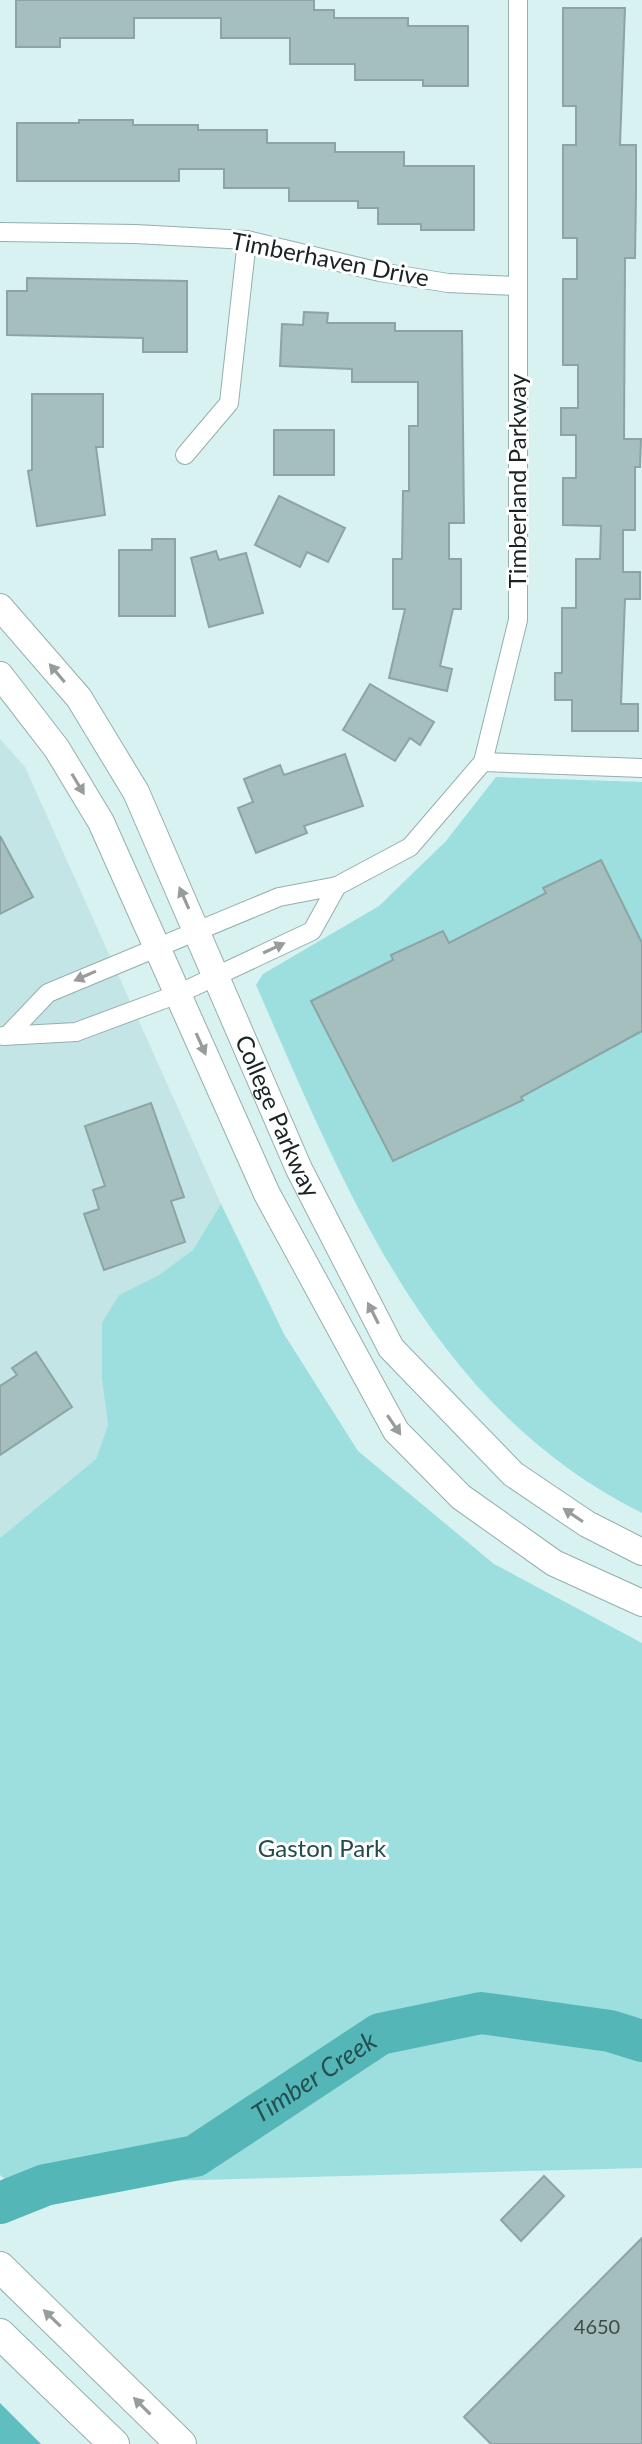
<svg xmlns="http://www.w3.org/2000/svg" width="642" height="2444" viewBox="0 0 642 2444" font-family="Lato,sans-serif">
<rect width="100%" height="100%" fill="#d8f2f2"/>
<path fill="#c3e5e5" d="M 0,739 L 25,767 L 221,1204 L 193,1250 L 159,1275 L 119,1295 L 102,1380 L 108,1425 L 96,1459 L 0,1538 Z"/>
<g fill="#9ddede">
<path d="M 496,777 L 642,782 L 642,1513 C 429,1407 346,1190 256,985 L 263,974 L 379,906 L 446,841 Z"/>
<path d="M 221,1204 L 284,1334 L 358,1451 L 494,1564 L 642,1643 L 642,2168 L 11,2185 L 0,2175 L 0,1538 L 96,1459 L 108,1425 L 102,1380 L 102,1323 L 119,1295 L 159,1275 L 193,1250 Z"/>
</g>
<path fill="#5ebec0" d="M 0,2403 L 41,2444 L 0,2444 Z"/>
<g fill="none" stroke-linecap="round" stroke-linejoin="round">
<path stroke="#55b6b7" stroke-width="42" id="s1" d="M 0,2203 L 45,2185 L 195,2156 L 380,2034 L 481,2013 L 610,2031 L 642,2041"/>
</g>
<g fill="#a5bebe" stroke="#8ca4a4" stroke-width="2">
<path d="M 16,0 L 314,0 L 314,10 L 334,10 L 334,18 L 408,18 L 408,26 L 468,26 L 468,86 L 423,86 L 423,80 L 355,80 L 355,64 L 290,64 L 290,38 L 221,38 L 221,18 L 134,18 L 134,38 L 60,38 L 60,47 L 16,47 Z"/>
<path d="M 563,8 L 625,8 L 620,145 L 636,145 L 636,193 L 635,258 L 625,258 L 624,439 L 641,439 L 640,467 L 635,467 L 635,530 L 623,530 L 623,572 L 640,572 L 640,599 L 625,599 L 621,704 L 638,704 L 638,731 L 572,731 L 572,700 L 555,700 L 555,673 L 562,673 L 562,608 L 576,608 L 576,559 L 600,559 L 601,526 L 563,525 L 563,478 L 576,478 L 576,435 L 561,435 L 561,408 L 578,408 L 578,365 L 563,365 L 563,279 L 577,279 L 577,238 L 563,238 L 563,145 L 576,145 L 576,106 L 563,106 Z"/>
<path d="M 79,120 L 133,120 L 133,125 L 198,125 L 198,130 L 267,130 L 267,143 L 335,143 L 335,152 L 404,152 L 404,166 L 474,166 L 474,230 L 421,230 L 421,224 L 378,224 L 378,208 L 358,208 L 358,201 L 289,201 L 289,188 L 224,188 L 224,169 L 179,169 L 179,181 L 17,181 L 17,123 L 79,123 Z"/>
<path d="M 27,278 L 187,281 L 187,352 L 143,352 L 143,338 L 7,335 L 7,291 L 27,291 Z"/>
<path d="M 304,312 L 328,313 L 327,323 L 395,323 L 395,331 L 462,331 L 464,523 L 449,523 L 449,559 L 461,559 L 461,609 L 453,609 L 440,666 L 452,669 L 447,691 L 389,678 L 405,609 L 393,609 L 393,559 L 402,559 L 403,491 L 409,491 L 409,426 L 418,426 L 418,382 L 352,382 L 352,369 L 280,366 L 282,324 L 303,325 Z"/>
<path d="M 32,394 L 103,394 L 103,447 L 96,447 L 105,515 L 37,526 L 28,471 L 32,470 Z"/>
<rect x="274" y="430" width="60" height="45"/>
<path d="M 279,496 L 345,528 L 328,562 L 307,552 L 300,567 L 255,545 Z"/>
<path d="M 152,539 L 175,539 L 175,616 L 119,616 L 119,550 L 152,550 Z"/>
<path d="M 216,551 L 219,560 L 246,553 L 263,613 L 209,627 L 191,558 Z"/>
<path d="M 370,684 L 434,722 L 420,745 L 410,738 L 395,761 L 343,730 Z"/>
<path d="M 345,754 L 363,806 L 304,826 L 307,833 L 256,853 L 238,808 L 253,802 L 244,779 L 280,765 L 284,775 Z"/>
<path d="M 0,836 L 33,897 L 0,914 Z"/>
<path d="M 601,860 L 642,943 L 642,1031 L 521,1097 L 523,1100 L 393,1161 L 311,1001 L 393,960 L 391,955 L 443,931 L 449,943 L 546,893 L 543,888 Z"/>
<path d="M 151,1103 L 184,1197 L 171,1201 L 185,1242 L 104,1270 L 84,1214 L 99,1209 L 93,1190 L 105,1186 L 85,1126 Z"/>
<path d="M 36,1352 L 72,1407 L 0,1455 L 0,1386 L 17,1375 L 12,1368 Z"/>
<path d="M 544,2176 L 564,2196 L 521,2241 L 501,2220 Z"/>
<path d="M 642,2238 L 642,2444 L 491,2444 L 464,2417 Z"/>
</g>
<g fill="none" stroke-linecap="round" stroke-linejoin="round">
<g stroke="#95aeae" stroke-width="20">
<g id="street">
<path d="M 0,232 L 135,234 L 247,240 L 380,272 L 448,283 L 517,286"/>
<path d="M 185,455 L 229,403 L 247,240"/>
<path d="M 483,762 L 642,768"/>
<path d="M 8,1035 L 48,993 L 279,897 L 337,886 L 410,847 L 483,762 L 518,620 L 518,0"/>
<path d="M 3,1036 L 76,1032 L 178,994 L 312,931 L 337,886"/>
</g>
</g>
<g stroke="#95aeae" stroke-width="28">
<g id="secondary">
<path id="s2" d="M 0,607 L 79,698 L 136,792 L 299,1169 L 391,1348 L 513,1474 L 587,1524 L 642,1552"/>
<path d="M 0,675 L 57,749 L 101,822 L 267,1194 L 396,1431 L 461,1497 L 554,1563 L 642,1603"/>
</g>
</g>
<g stroke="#95aeae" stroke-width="32">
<g id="primary">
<path d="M 0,2267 L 181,2444"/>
<path d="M 0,2334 L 114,2444"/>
</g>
</g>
<use href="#street" stroke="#fff" stroke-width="18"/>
<use href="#secondary" stroke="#fff" stroke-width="26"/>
<use href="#primary" stroke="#fff" stroke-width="30"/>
</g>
<defs><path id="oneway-solid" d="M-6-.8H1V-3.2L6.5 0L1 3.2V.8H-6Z" transform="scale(2)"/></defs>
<g fill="#989c9c">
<use href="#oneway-solid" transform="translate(57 673) rotate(-130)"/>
<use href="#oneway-solid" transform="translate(78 784) rotate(59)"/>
<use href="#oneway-solid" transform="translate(184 898) rotate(-114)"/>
<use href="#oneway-solid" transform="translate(274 948) rotate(-25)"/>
<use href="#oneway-solid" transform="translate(85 976) rotate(156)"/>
<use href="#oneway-solid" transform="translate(201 1044) rotate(66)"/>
<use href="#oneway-solid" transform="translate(373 1313) rotate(-117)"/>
<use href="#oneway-solid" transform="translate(394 1425) rotate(56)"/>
<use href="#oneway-solid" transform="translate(573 1515) rotate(-146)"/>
<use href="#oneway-solid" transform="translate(52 2318) rotate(-136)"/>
<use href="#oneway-solid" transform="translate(142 2406) rotate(-135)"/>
</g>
<g text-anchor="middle" stroke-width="6" stroke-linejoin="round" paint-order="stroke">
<g font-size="20" fill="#3c4a4a">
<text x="597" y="2334">4650</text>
</g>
<g font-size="24" fill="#192323" stroke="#fff">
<text transform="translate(330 260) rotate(11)" y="8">Timberhaven Drive</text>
<text transform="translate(518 481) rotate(-90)" y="8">Timberland Parkway</text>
<text dy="8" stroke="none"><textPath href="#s2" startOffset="584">College Parkway</textPath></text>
</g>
<g font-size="24" fill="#204c4d" stroke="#fff">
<text x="322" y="1857">Gaston Park</text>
</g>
<g font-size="26" font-style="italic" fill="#245051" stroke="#fff">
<text dy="9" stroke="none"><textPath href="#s1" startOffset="344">Timber Creek</textPath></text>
</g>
</g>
</svg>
